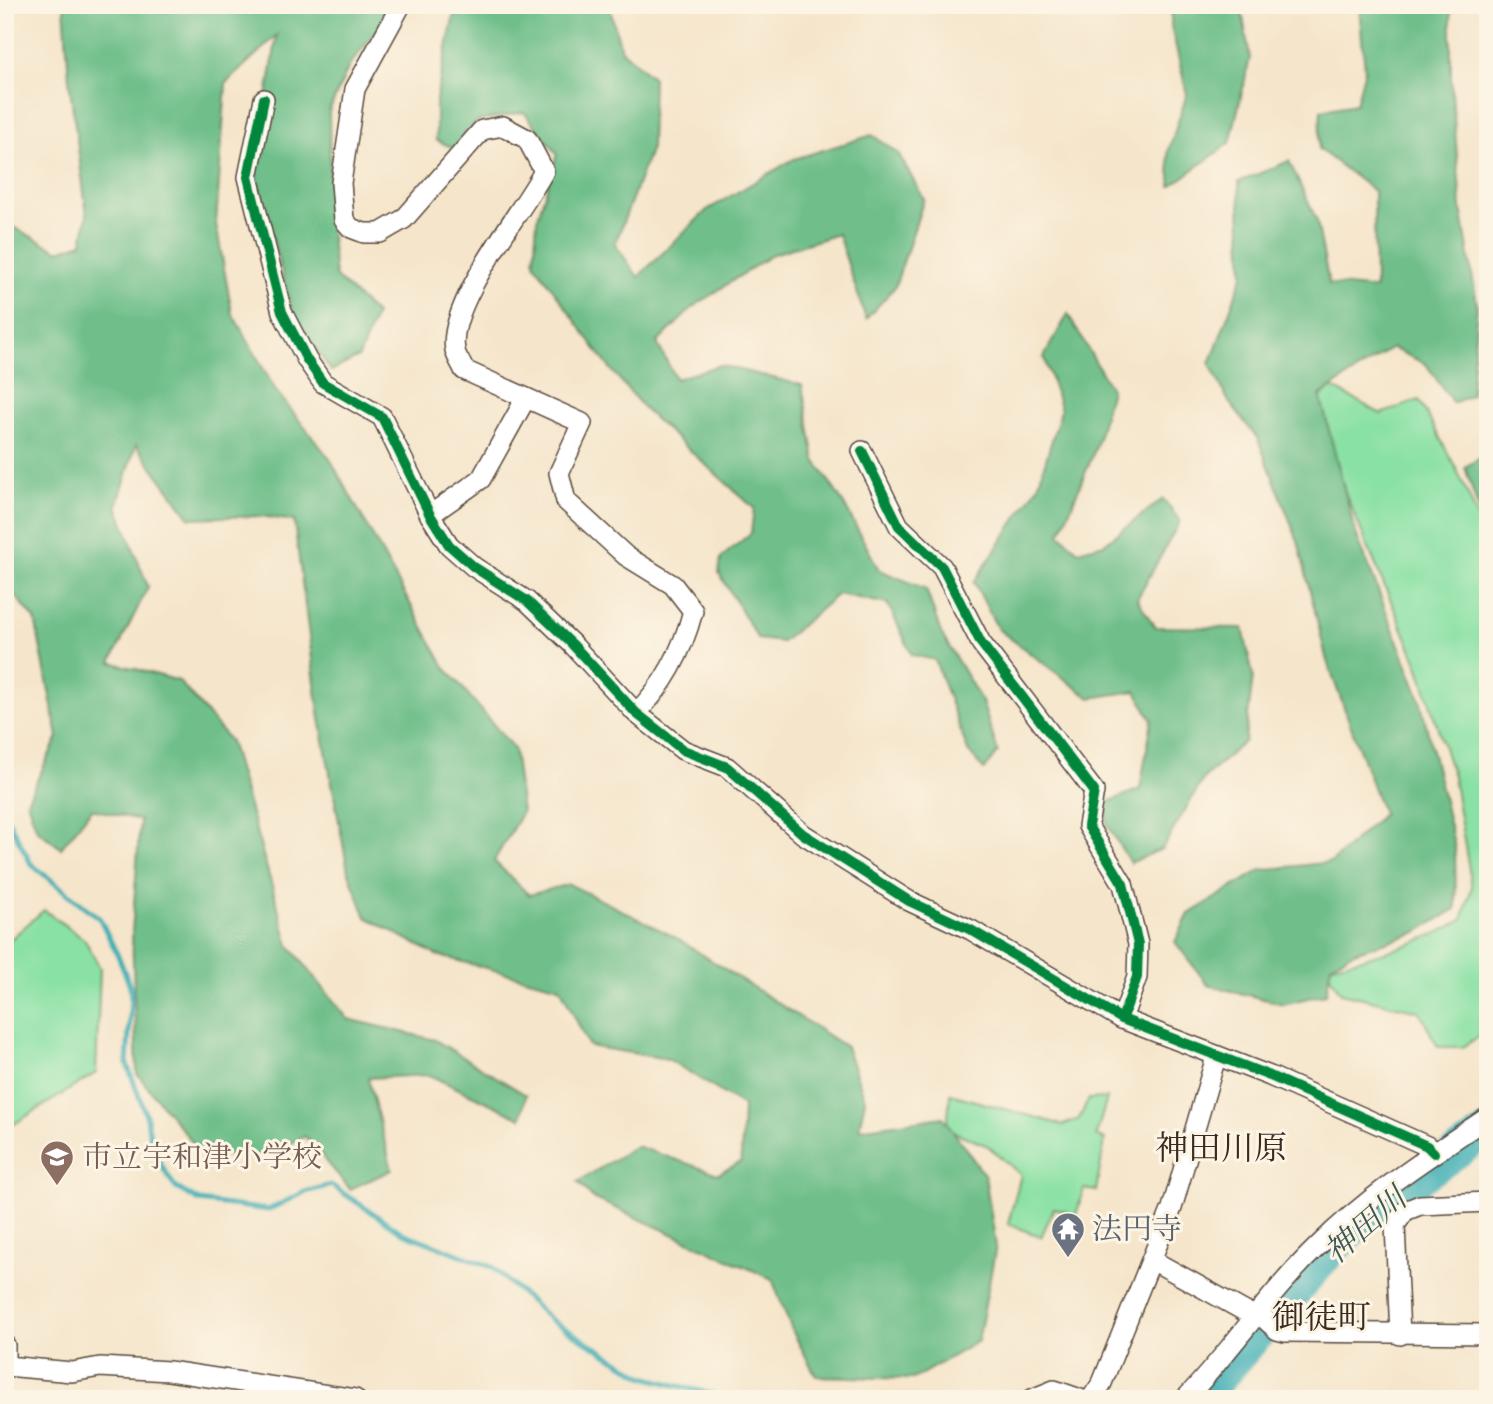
<svg xmlns="http://www.w3.org/2000/svg" width="1493" height="1404" viewBox="0 0 1493 1404" font-family="'IM FELL Double Pica','Noto Serif JP',serif">
<rect width="100%" height="100%" fill="#fcf5e5"/>
<filter id="ink" filterUnits="userSpaceOnUse"><feTurbulence type="fractalNoise" baseFrequency=".0143" numOctaves="2"/><feDisplacementMap in="SourceGraphic" scale="14" xChannelSelector="R" yChannelSelector="G"/><feConvolveMatrix kernelMatrix="1 2 1 2 8 2 1 2 1" color-interpolation-filters="sRGB"/></filter>
<filter id="wash" filterUnits="userSpaceOnUse"><feTurbulence type="fractalNoise" baseFrequency=".00686" numOctaves="4" result="noise"/><feDisplacementMap in="SourceGraphic" scale="28" xChannelSelector="R" yChannelSelector="G"/><feGaussianBlur stdDeviation="1.57" result="paint"/><feColorMatrix in="noise" values="0 0 0 0 0 0 0 0 0 0 0 0 0 0 0 0 0 1.4 0 .05"/><feComposite in="paint" operator="in"/></filter>
<g filter="url(#wash)">
<rect width="100%" height="100%" fill="#f5e5ca"/>
<g fill="#8ae1a5" stroke="#628662" stroke-width="2">
<path d="M 1332,387 L 1381,414 L 1419,400 C 1443,444 1468,485 1482,533 C 1488,553 1482,577 1488,598 L 1488,1030 L 1463,1047 L 1438,1047 L 1419,1011 L 1341,993 L 1324,967 C 1369,958 1423,943 1462,920 L 1472,887 L 1453,776 L 1418,665 L 1328,452 L 1316,401 Z"/>
<path d="M 44,910 L 85,940 L 100,968 L 96,1073 L 14,1124 L 5,1109 L 5,944 Z"/>
<path d="M 950,1094 L 1063,1125 L 1079,1119 L 1089,1099 L 1107,1098 L 1096,1136 L 1105,1140 L 1096,1191 L 1084,1189 L 1076,1215 L 1054,1208 L 1041,1237 L 1008,1224 L 1021,1175 L 988,1146 L 947,1129 Z"/>
</g>
<g fill="#6fbf8a" stroke="#557454" stroke-width="2">
<path d="M 64,5 L 396,5 L 349,66 L 329,111 L 331,234 L 335,276 L 376,314 L 359,357 L 331,371 L 293,315 L 255,171 L 277,35 L 226,83 L 216,224 L 232,313 L 276,391 L 330,459 L 445,667 L 514,749 L 522,812 L 494,861 L 529,895 L 569,884 L 675,937 L 846,1047 L 865,1099 L 859,1129 L 943,1117 L 985,1176 L 996,1246 L 978,1341 L 913,1379 L 816,1376 L 792,1330 L 772,1279 L 593,1198 L 578,1182 L 636,1146 L 718,1174 L 741,1162 L 743,1106 L 668,1059 L 589,1046 L 560,987 L 436,955 L 366,917 L 348,871 L 319,713 L 294,521 L 261,516 L 190,518 L 136,445 L 117,506 L 148,587 L 111,662 L 179,681 L 230,741 L 289,945 L 348,1019 L 435,1040 L 526,1095 L 521,1118 L 429,1075 L 368,1078 L 392,1170 L 350,1189 L 305,1136 L 265,1157 L 201,1153 L 137,1074 L 132,933 L 140,820 L 92,809 L 61,848 L 37,830 L 27,801 L 58,737 L 35,619 L 5,584 L 5,223 L 59,251 L 82,243 L 87,215 L 69,80 Z"/>
<path d="M 456,5 L 609,5 L 621,49 L 653,78 L 651,148 L 615,244 L 638,277 L 707,210 L 794,159 L 872,135 L 898,153 L 924,199 L 895,287 L 866,319 L 838,234 L 773,254 L 693,307 L 657,343 L 676,379 L 720,365 L 802,385 L 815,460 L 844,504 L 879,570 L 926,589 L 941,633 L 982,702 L 998,752 L 984,770 L 968,751 L 935,660 L 912,655 L 888,604 L 838,594 L 782,642 L 758,639 L 719,573 L 721,558 L 751,533 L 754,508 L 647,412 L 608,366 L 534,263 L 537,220 L 557,154 L 524,112 L 478,121 L 453,148 L 436,140 L 436,99 Z"/>
<path d="M 1172,5 L 1241,5 L 1250,58 L 1230,143 L 1171,186 L 1168,152 L 1187,94 L 1171,26 Z"/>
<path d="M 1355,5 L 1451,5 L 1451,79 L 1461,207 L 1477,304 L 1471,395 L 1453,403 L 1426,364 L 1392,348 L 1320,395 L 1355,531 L 1420,699 L 1455,848 L 1456,909 L 1415,933 L 1354,952 L 1331,965 L 1326,994 L 1283,1004 L 1208,985 L 1175,942 L 1189,914 L 1261,870 L 1332,862 L 1383,814 L 1327,661 L 1298,541 L 1258,439 L 1229,402 L 1210,364 L 1243,275 L 1239,182 L 1289,161 L 1317,221 L 1329,284 L 1375,289 L 1374,191 L 1319,149 L 1321,110 L 1356,104 L 1365,69 L 1359,8 Z"/>
<path d="M 1068,314 L 1111,389 L 1096,447 L 1060,534 L 1078,551 L 1104,544 L 1163,499 L 1180,521 L 1137,599 L 1155,627 L 1243,628 L 1253,676 L 1245,741 L 1204,778 L 1162,849 L 1130,863 L 1107,824 L 1106,803 L 1140,789 L 1152,720 L 1136,691 L 1090,698 L 998,629 L 974,582 L 1038,486 L 1061,410 L 1044,357 Z"/>
<path d="M 1488,453 L 1488,550 L 1484,527 L 1465,467 Z"/>
</g>
<g fill="none" stroke-linecap="round" stroke-linejoin="round">
<path stroke="#3daeb5" stroke-width="5" d="M 5,814 L 31,864 L 100,919 L 119,958 L 130,986 L 131,999 L 127,1064 L 147,1118 L 152,1150 L 175,1187 L 199,1201 L 268,1210 L 305,1192 L 331,1185 L 403,1233 L 492,1267 L 551,1320 L 644,1377 L 731,1399"/>
<path stroke="#3daeb5" stroke-width="32" d="M 1202,1399 L 1334,1248 L 1373,1211 L 1488,1131"/>
</g>
</g>
<g filter="url(#ink)">
<g fill="none" stroke-linecap="round" stroke-linejoin="round">
<g stroke="#574638" stroke-width="22">
<g id="minor">
<path d="M 401,5 L 355,89 L 341,183 L 344,220 L 351,228 L 364,233 L 380,233 L 404,219 L 482,130 L 503,126 L 527,139 L 544,171 C 523,211 446,305 455,350 C 456,357 462,364 464,370 L 582,423 L 559,473 L 566,501 L 626,556 L 673,585 L 693,611 C 683,649 664,686 636,713"/>
<path d="M 264,99 L 248,177 L 282,312 L 307,360 L 323,383 L 382,417 L 430,515 L 449,545 L 474,567 L 527,601 L 572,644 L 636,713 L 683,750 L 727,767 L 803,834 L 909,901 L 971,930 L 1122,1019 L 1270,1076 L 1427,1146 L 1434,1153"/>
<path d="M 862,451 L 899,526 L 942,567 L 981,643 L 1094,791 L 1088,826 L 1123,884 L 1138,944 L 1137,977 L 1122,1019"/>
<path d="M 430,515 L 481,479 L 526,398"/>
<path d="M 1152,1260 L 1253,1316"/>
<path d="M 1257,1312 L 1277,1330 L 1285,1332 L 1488,1334"/>
<path d="M 1400,1335 L 1395,1225 L 1405,1211 L 1420,1205 L 1488,1202"/>
<path d="M 5,1345 L 5,1367"/>
<path d="M 6,1366 L 72,1372 L 100,1367 L 169,1371 L 355,1399"/>
<path d="M 1032,1399 L 1054,1390 L 1080,1399"/>
<path d="M 1091,1399 L 1102,1383 L 1172,1208 L 1216,1057"/>
<path d="M 1185,1399 C 1232,1350 1269,1293 1318,1246 C 1369,1195 1429,1157 1488,1117"/>
</g>
</g>
<use href="#minor" stroke="#fff" stroke-width="19"/>
<g stroke="#fcf5e5" stroke-width="15">
<g id="cycleway">
<path d="M 264,99 L 248,177 L 282,312 L 307,360 L 323,383 L 382,417 L 430,515 L 449,545 L 474,567 L 527,601 L 572,644 L 636,713 L 683,750 L 727,767 L 803,834 L 909,901 L 971,930 L 1122,1019 L 1270,1076 L 1427,1146 L 1434,1153"/>
<path d="M 862,451 L 899,526 L 942,567 L 981,643 L 1094,791 L 1088,826 L 1123,884 L 1138,944 L 1137,977 L 1122,1019"/>
</g>
</g>
<use href="#cycleway" stroke="#00873e" stroke-width="10"/>
</g>
</g>
<defs>
<g id="school-pin" transform="scale(1.75)"><path d="M0 17L-7.5 6A9.5 9.5 0 1 1 7.5 6Z" fill="#8d6e63" stroke="#fcf5e5"/><path d="M0-5L7-2L0 1L-7-2ZM-4 1L0 2.5L4 1V4Q0 6-4 4Z" fill="#fff"/></g>
<g id="temple-pin" transform="scale(1.75)"><path d="M0 17L-7.5 6A9.5 9.5 0 1 1 7.5 6Z" fill="#6b7280" stroke="#fcf5e5"/><path d="M0-6L5-2H3V0L6.5 2.5H4V6H1.5V3h-3V6H-4V2.5H-6.5L-3 0V-2H-5Z" fill="#fff"/></g>
</defs>
<g fill-rule="evenodd">
<use href="#school-pin" x="57" y="1157"/>
<use href="#temple-pin" x="1068" y="1229"/>
</g>
<g text-anchor="middle" stroke-width="6" stroke-linejoin="round" paint-order="stroke">
<g font-size="30" fill="#785e54" stroke="#fcf5e5" text-anchor="start">
<text x="82" y="1167">市立宇和津小学校</text>
</g>
<g font-size="30" fill="#5b616d" stroke="#fcf5e5" text-anchor="start">
<text x="1092" y="1239">法円寺</text>
</g>
<g font-size="32" font-style="italic" fill="#3c5853" stroke="#fcf5e5">
<text transform="translate(1365 1225) rotate(-41)" y="11">神田川</text>
</g>
<g font-size="33" fill="#3b2a1e" stroke="#fcf5e5">
<text x="1221" y="1159">神田川原</text>
<text x="1321" y="1328">御徒町</text>
</g>
</g>
<rect width="1493" height="1404" fill="none" stroke="#fcf5e5" stroke-width="28"/>
</svg>
